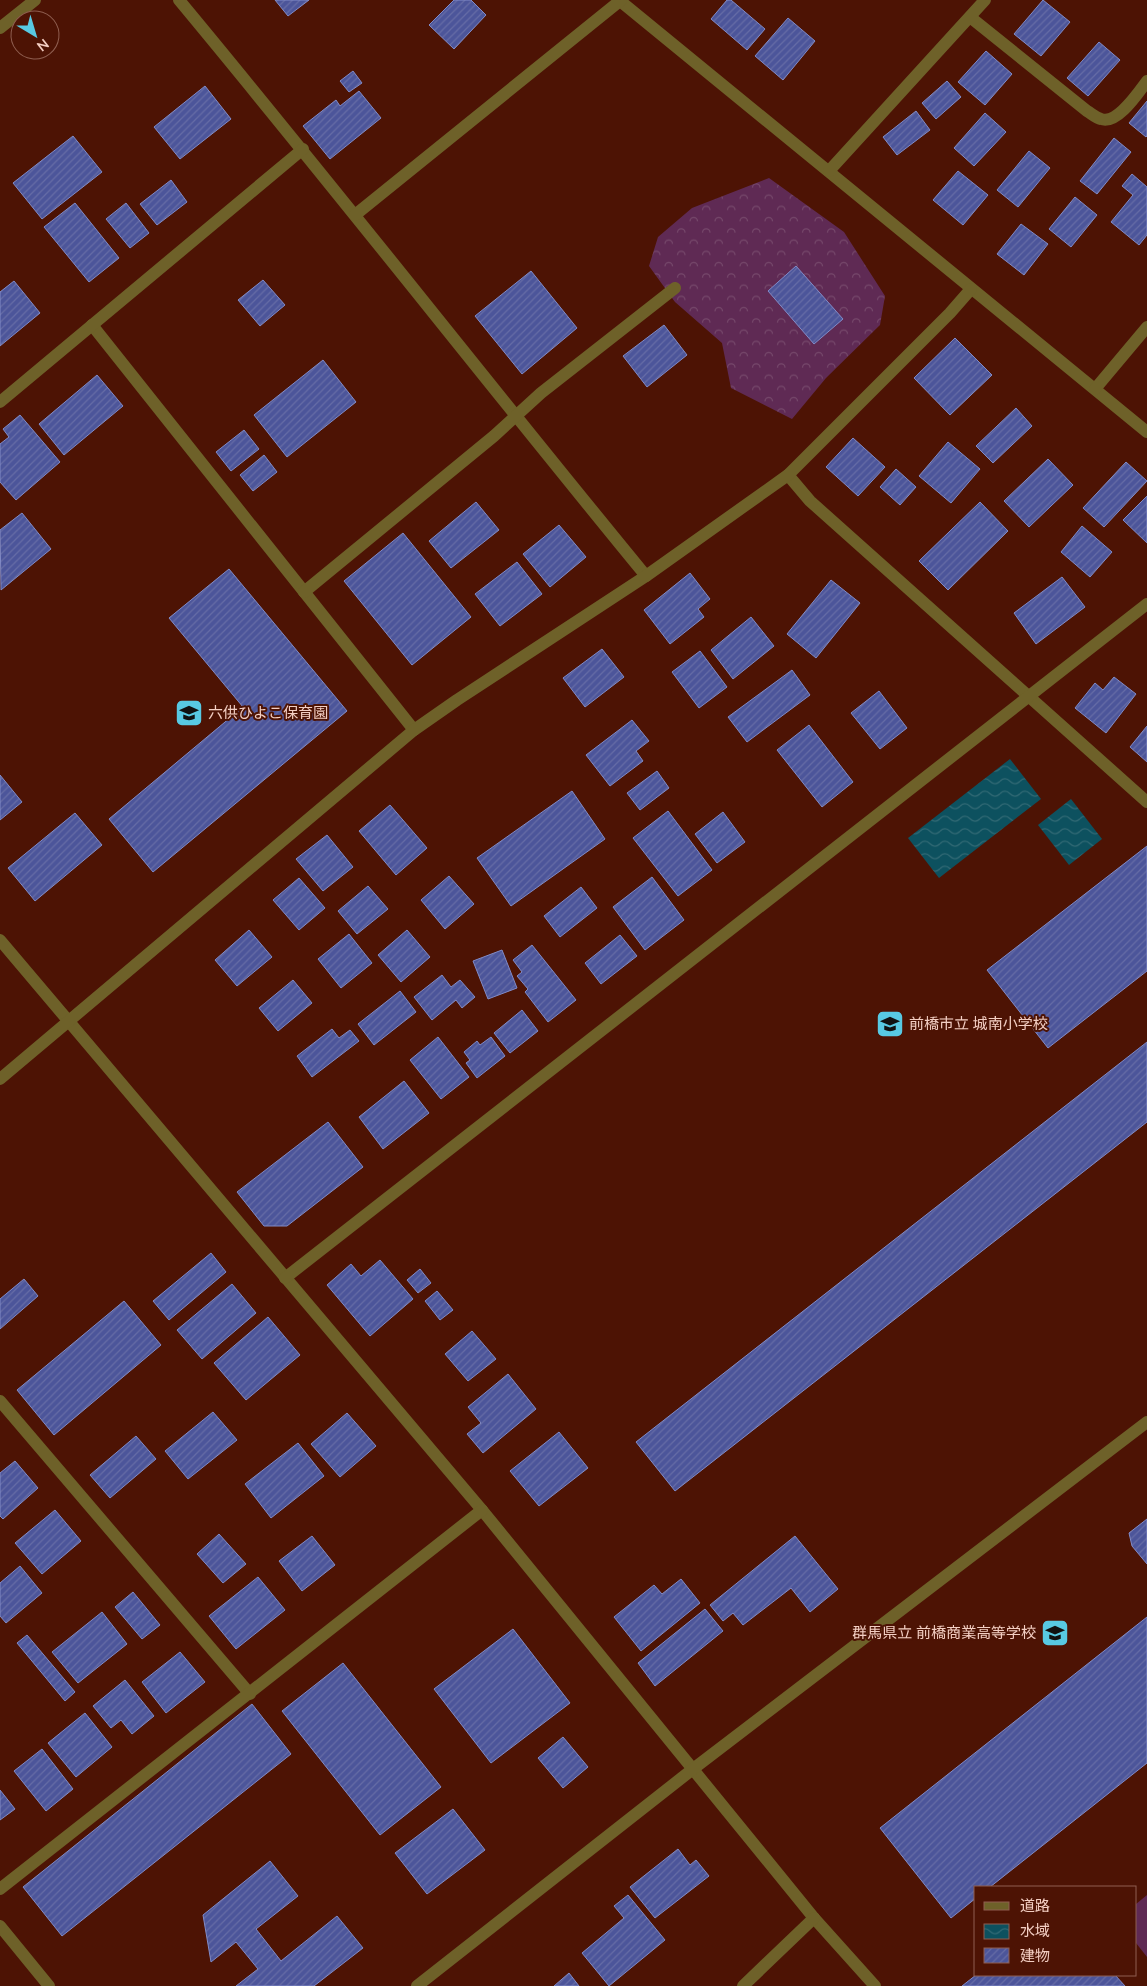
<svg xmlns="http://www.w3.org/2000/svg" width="1147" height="1986" viewBox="0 0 1147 1986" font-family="'Nunito Sans','Noto Sans JP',sans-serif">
<defs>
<pattern id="forest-crowns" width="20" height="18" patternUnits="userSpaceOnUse" patternTransform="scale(1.25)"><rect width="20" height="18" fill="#5f2a54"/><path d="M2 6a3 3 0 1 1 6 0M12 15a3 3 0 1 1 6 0" fill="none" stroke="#76486b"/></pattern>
<pattern id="water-waves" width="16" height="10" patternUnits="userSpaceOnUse" patternTransform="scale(1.25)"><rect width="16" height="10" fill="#0d515f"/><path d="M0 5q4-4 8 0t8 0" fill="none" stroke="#316974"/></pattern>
<pattern id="building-hatch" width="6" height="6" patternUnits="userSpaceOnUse" patternTransform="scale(1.25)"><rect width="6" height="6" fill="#4c559a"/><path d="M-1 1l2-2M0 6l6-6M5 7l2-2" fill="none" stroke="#666ca6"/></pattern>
</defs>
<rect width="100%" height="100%" fill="#4d1304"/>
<path fill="url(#forest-crowns)" d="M 769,178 L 844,232 L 885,296 L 880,325 L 826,378 L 792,419 L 731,388 L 722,343 L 675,302 L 649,266 L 658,237 L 692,208 Z"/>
<path fill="#5f2a54" d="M 1147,1895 L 1147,1957 L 1136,1943 L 1136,1904 Z"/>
<g fill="url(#water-waves)">
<path d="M 1010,759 L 1041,799 L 939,878 L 908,838 Z"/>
<path d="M 1071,799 L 1102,839 L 1069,865 L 1038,825 Z"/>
</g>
<g fill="url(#building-hatch)" stroke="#818bc7">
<path d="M 275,0 L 309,0 L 288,16 Z"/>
<path d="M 454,0 L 471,0 L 486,15 L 454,49 L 429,25 Z"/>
<path d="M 727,0 L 731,0 L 765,29 L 747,50 L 711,19 Z"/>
<path d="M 1043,0 L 1070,22 L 1041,56 L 1014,34 Z"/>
<path d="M 788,18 L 815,41 L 783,80 L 755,56 Z"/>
<path d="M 1099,42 L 1120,60 L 1088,96 L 1067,78 Z"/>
<path d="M 986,51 L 1012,74 L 985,105 L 958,82 Z"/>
<path d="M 353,71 L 362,83 L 349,92 L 340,81 Z"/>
<path d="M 947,81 L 961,97 L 936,119 L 922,103 Z"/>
<path d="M 205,86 L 231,119 L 180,159 L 154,127 Z"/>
<path d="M 359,91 L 381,118 L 330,159 L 303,126 L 336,100 L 340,106 Z"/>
<path d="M 1147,101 L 1147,136 L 1146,137 L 1129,123 Z"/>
<path d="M 916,111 L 930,130 L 897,155 L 883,137 Z"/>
<path d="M 985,113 L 1006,132 L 974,166 L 954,148 Z"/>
<path d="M 73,136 L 102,172 L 42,219 L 13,183 Z"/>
<path d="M 1114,138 L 1131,152 L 1097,194 L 1080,181 Z"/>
<path d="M 1029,151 L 1050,168 L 1018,207 L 997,190 Z"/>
<path d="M 958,171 L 988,195 L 963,225 L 933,200 Z"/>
<path d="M 1132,174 L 1147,187 L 1147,235 L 1139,245 L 1111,222 L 1133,195 L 1122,186 Z"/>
<path d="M 171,180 L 187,202 L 157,225 L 140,204 Z"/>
<path d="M 1075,197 L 1097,215 L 1071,247 L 1049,229 Z"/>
<path d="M 75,203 L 119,258 L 89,282 L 44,227 Z"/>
<path d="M 126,203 L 149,233 L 130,248 L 106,219 Z"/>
<path d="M 1021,224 L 1048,244 L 1024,275 L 997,254 Z"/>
<path d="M 796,266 L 843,319 L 814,344 L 768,291 Z"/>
<path d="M 531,271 L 577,328 L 522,374 L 475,316 Z"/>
<path d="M 263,280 L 285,305 L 260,326 L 238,300 Z"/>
<path d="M 14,281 L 40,313 L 0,346 L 0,292 Z"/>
<path d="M 664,325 L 687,355 L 647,387 L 623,356 Z"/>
<path d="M 955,338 L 992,375 L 950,415 L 914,378 Z"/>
<path d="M 323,360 L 356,402 L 287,457 L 254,415 Z"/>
<path d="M 97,375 L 123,406 L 64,455 L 39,424 Z"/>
<path d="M 1016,408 L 1032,426 L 993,463 L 976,446 Z"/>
<path d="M 20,415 L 60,462 L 16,500 L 0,482 L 0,444 L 9,437 L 3,429 Z"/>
<path d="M 244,430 L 259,449 L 231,471 L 216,452 Z"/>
<path d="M 853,438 L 885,467 L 858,496 L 826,467 Z"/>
<path d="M 948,442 L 980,469 L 951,503 L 919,476 Z"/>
<path d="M 264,455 L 277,472 L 253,491 L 240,475 Z"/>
<path d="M 1048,459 L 1073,485 L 1029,527 L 1004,501 Z"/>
<path d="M 1126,462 L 1147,481 L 1104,527 L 1083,508 Z"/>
<path d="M 896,469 L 916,487 L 900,505 L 880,487 Z"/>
<path d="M 1147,496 L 1147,543 L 1123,520 Z"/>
<path d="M 476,502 L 499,530 L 451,568 L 429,541 Z"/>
<path d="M 980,502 L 1008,531 L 948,590 L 919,561 Z"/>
<path d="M 22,513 L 51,549 L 1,590 L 0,530 Z"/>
<path d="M 559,525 L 586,557 L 550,587 L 523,554 Z"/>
<path d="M 1082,526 L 1112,552 L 1090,577 L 1061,552 Z"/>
<path d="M 403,533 L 471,617 L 412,665 L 344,581 Z"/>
<path d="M 517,562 L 542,594 L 500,626 L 475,594 Z"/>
<path d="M 229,569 L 347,711 L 153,872 L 109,819 L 243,707 L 169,618 Z"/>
<path d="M 690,573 L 710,599 L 698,609 L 704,617 L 670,644 L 644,610 Z"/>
<path d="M 1062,577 L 1085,607 L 1036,644 L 1014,613 Z"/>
<path d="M 831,580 L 860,603 L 816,658 L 787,634 Z"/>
<path d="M 751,617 L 774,646 L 733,679 L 711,650 Z"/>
<path d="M 602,649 L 624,677 L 585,707 L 563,678 Z"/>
<path d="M 700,651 L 727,687 L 699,708 L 672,672 Z"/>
<path d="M 792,670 L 810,695 L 747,742 L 728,717 Z"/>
<path d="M 1114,677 L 1136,694 L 1106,733 L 1075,708 L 1095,683 L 1103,690 Z"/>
<path d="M 879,691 L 907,728 L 880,749 L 851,713 Z"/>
<path d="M 632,720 L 649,741 L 636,751 L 643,761 L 610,786 L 586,755 Z"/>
<path d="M 809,725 L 853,782 L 822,807 L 777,750 Z"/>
<path d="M 1147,726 L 1147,762 L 1130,747 Z"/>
<path d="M 657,771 L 669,788 L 640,810 L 627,793 Z"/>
<path d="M 0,775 L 22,802 L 0,820 Z"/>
<path d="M 572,791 L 605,839 L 511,906 L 477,858 Z"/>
<path d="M 390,805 L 427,848 L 396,875 L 359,831 Z"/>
<path d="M 668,811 L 712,870 L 678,896 L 633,838 Z"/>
<path d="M 723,812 L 745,842 L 717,863 L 695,834 Z"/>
<path d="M 75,813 L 102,845 L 35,901 L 8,868 Z"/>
<path d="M 327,835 L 353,867 L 323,891 L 296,859 Z"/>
<path d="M 1147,846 L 1147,971 L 1048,1048 L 987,970 Z"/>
<path d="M 449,876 L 474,904 L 445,929 L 421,900 Z"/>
<path d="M 652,877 L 684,920 L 645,950 L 613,907 Z"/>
<path d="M 299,878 L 325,908 L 299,930 L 273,900 Z"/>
<path d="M 368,886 L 388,909 L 357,934 L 338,911 Z"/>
<path d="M 581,887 L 597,908 L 560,937 L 544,916 Z"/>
<path d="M 249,930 L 272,957 L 237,986 L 215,960 Z"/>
<path d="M 407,930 L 430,957 L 401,982 L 378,955 Z"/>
<path d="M 349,934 L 372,963 L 341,988 L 318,959 Z"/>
<path d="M 620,935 L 637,956 L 601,984 L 585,963 Z"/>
<path d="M 532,945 L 576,1000 L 548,1022 L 525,992 L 528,989 L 517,976 L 522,972 L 513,960 Z"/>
<path d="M 502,950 L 517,988 L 488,999 L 473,961 Z"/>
<path d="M 442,975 L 451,987 L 460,980 L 475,997 L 462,1008 L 456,1000 L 432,1020 L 414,997 Z"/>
<path d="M 293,980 L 312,1003 L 278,1031 L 259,1008 Z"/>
<path d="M 400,991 L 416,1012 L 374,1045 L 358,1024 Z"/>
<path d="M 522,1010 L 538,1031 L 510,1053 L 494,1033 Z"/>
<path d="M 332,1029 L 339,1038 L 350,1030 L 359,1041 L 312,1077 L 297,1056 Z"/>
<path d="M 438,1037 L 469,1077 L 441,1099 L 410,1060 Z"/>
<path d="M 491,1037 L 505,1056 L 477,1078 L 466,1063 L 470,1060 L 464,1052 L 477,1041 L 480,1045 Z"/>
<path d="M 1147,1042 L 1147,1122 L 675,1491 L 636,1442 Z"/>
<path d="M 404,1081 L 429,1113 L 383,1149 L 359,1117 Z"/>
<path d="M 328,1122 L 363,1167 L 287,1226 L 264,1226 L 237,1192 Z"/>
<path d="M 211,1253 L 226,1272 L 169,1320 L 153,1301 Z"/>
<path d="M 380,1260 L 413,1299 L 370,1336 L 327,1285 L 351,1264 L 361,1276 Z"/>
<path d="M 420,1269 L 431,1283 L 418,1293 L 407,1280 Z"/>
<path d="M 24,1279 L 38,1296 L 0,1329 L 0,1299 Z"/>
<path d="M 232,1284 L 256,1313 L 202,1359 L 177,1330 Z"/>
<path d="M 437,1291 L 453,1310 L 440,1320 L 425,1301 Z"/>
<path d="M 124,1301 L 161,1345 L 54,1435 L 17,1390 Z"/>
<path d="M 268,1317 L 300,1355 L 246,1400 L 214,1363 Z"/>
<path d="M 472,1331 L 496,1359 L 468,1381 L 445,1354 Z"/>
<path d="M 508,1374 L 536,1409 L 483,1453 L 467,1434 L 481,1423 L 468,1407 Z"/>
<path d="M 213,1412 L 237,1440 L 188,1479 L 165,1451 Z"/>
<path d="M 347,1413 L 376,1446 L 340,1477 L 311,1444 Z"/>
<path d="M 559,1432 L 588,1468 L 539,1506 L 510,1471 Z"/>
<path d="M 136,1436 L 156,1459 L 110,1498 L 90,1475 Z"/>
<path d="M 298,1443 L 324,1476 L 271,1518 L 245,1484 Z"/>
<path d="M 15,1461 L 38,1488 L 3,1519 L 0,1516 L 0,1473 Z"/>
<path d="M 55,1510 L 81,1541 L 42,1574 L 15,1543 Z"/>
<path d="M 1147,1519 L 1147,1564 L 1132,1546 L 1129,1533 Z"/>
<path d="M 219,1534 L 246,1564 L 223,1583 L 197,1554 Z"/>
<path d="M 312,1536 L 335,1565 L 302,1591 L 279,1561 Z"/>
<path d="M 795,1536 L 838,1589 L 810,1612 L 791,1588 L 743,1625 L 733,1613 L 723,1621 L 710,1605 Z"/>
<path d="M 20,1566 L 42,1593 L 6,1623 L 0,1616 L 0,1583 Z"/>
<path d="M 258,1577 L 285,1610 L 236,1649 L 209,1616 Z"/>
<path d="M 681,1579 L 700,1603 L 641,1651 L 614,1617 L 654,1585 L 662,1594 Z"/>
<path d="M 133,1592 L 160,1625 L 142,1639 L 115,1607 Z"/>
<path d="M 705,1609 L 723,1631 L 655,1686 L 638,1663 Z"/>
<path d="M 102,1612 L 127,1644 L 78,1683 L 52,1652 Z"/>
<path d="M 1147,1617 L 1147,1763 L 990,1887 L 976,1887 L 976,1898 L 951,1918 L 880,1828 Z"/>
<path d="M 513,1629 L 570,1703 L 491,1763 L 434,1689 Z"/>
<path d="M 27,1635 L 75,1692 L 65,1701 L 17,1643 Z"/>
<path d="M 180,1652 L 205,1682 L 166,1713 L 142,1682 Z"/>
<path d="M 343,1663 L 441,1787 L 380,1835 L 282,1711 Z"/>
<path d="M 125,1680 L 154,1716 L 132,1734 L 121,1720 L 111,1728 L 93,1706 Z"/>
<path d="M 252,1704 L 291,1754 L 62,1936 L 23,1887 Z"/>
<path d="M 85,1713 L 112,1747 L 76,1777 L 48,1743 Z"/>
<path d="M 563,1737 L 588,1767 L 563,1788 L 538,1758 Z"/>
<path d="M 42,1749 L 73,1789 L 46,1811 L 14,1771 Z"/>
<path d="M 0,1790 L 15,1809 L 0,1820 Z"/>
<path d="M 453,1809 L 485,1850 L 427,1894 L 395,1853 Z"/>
<path d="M 678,1849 L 690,1865 L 696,1860 L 709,1876 L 655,1918 L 630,1887 Z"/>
<path d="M 270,1861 L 298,1896 L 256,1929 L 281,1961 L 337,1916 L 363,1948 L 314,1986 L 236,1986 L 258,1969 L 236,1942 L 211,1962 L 203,1915 Z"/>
<path d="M 628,1895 L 665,1940 L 609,1986 L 582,1953 L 624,1918 L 614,1906 Z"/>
<path d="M 569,1973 L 579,1986 L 554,1986 Z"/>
<path d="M 976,1975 L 1115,1975 L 1125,1986 L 962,1986 Z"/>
</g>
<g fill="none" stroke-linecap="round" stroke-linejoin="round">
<g stroke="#6e6129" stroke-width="12">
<path d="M 179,0 C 337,190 489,385 646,576"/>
<path d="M 619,0 L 1147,432"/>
<path d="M 970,17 L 1087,111 C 1092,114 1096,118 1101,119 C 1117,125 1138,93 1147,81"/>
<path d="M 0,28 L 35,0"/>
<path d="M 829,171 L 985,0"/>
<path d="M 355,215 L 621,0"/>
<path d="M 92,325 L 414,730"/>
<path d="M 1095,389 L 1147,327"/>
<path d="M 0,402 L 303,149"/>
<path d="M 788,475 L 810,501 L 1147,802"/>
<path d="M 304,592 L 494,436 L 541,393 L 675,288"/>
<path d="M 0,940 L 482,1510 L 814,1918 L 875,1986"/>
<path d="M 0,1079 L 414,730 L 457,700 L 646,576 L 788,475 L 950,313 L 971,289"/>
<path d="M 285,1278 L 1147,604"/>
<path d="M 0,1401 L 250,1694"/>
<path d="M 0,1889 L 482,1510"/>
<path d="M 0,1926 L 49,1986"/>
<path d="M 417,1986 L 693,1769 L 1147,1422"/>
<path d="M 743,1986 L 814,1918"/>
</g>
</g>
<defs>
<g id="school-square" transform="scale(1.4375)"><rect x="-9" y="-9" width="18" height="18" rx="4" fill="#58c9e3" stroke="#4d1304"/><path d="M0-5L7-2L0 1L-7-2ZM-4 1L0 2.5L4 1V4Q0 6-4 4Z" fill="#111"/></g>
</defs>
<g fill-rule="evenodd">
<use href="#school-square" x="189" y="713"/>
<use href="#school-square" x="890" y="1024"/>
<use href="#school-square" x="1055" y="1633"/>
</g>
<g text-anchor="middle" stroke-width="4" stroke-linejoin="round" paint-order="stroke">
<g font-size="15" fill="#f3cec3" stroke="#4d1304" text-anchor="start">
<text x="208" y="718">六供ひよこ保育園</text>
<text x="909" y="1029">前橋市立 城南小学校</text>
<text x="1036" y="1638" text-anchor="end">群馬県立 前橋商業高等学校</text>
</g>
</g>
<rect x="974" y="1886" width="162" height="90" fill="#4d1304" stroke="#8f5e50"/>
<rect x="984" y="1902" width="25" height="8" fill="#6e6129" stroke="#8f5e50"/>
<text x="1020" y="1911" font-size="15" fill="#f3cec3">道路</text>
<rect x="984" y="1924" width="25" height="15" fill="url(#water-waves)" stroke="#8f5e50"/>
<text x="1020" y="1936" font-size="15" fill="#f3cec3">水域</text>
<rect x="984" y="1948" width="25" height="15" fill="url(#building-hatch)" stroke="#8f5e50"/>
<text x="1020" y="1961" font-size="15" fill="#f3cec3">建物</text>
<g transform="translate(35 35) rotate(142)"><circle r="24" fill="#4d1304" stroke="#8f5e50"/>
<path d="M0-4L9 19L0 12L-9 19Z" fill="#58c9e3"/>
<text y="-8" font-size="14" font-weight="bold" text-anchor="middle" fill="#f3cec3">N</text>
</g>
</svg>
